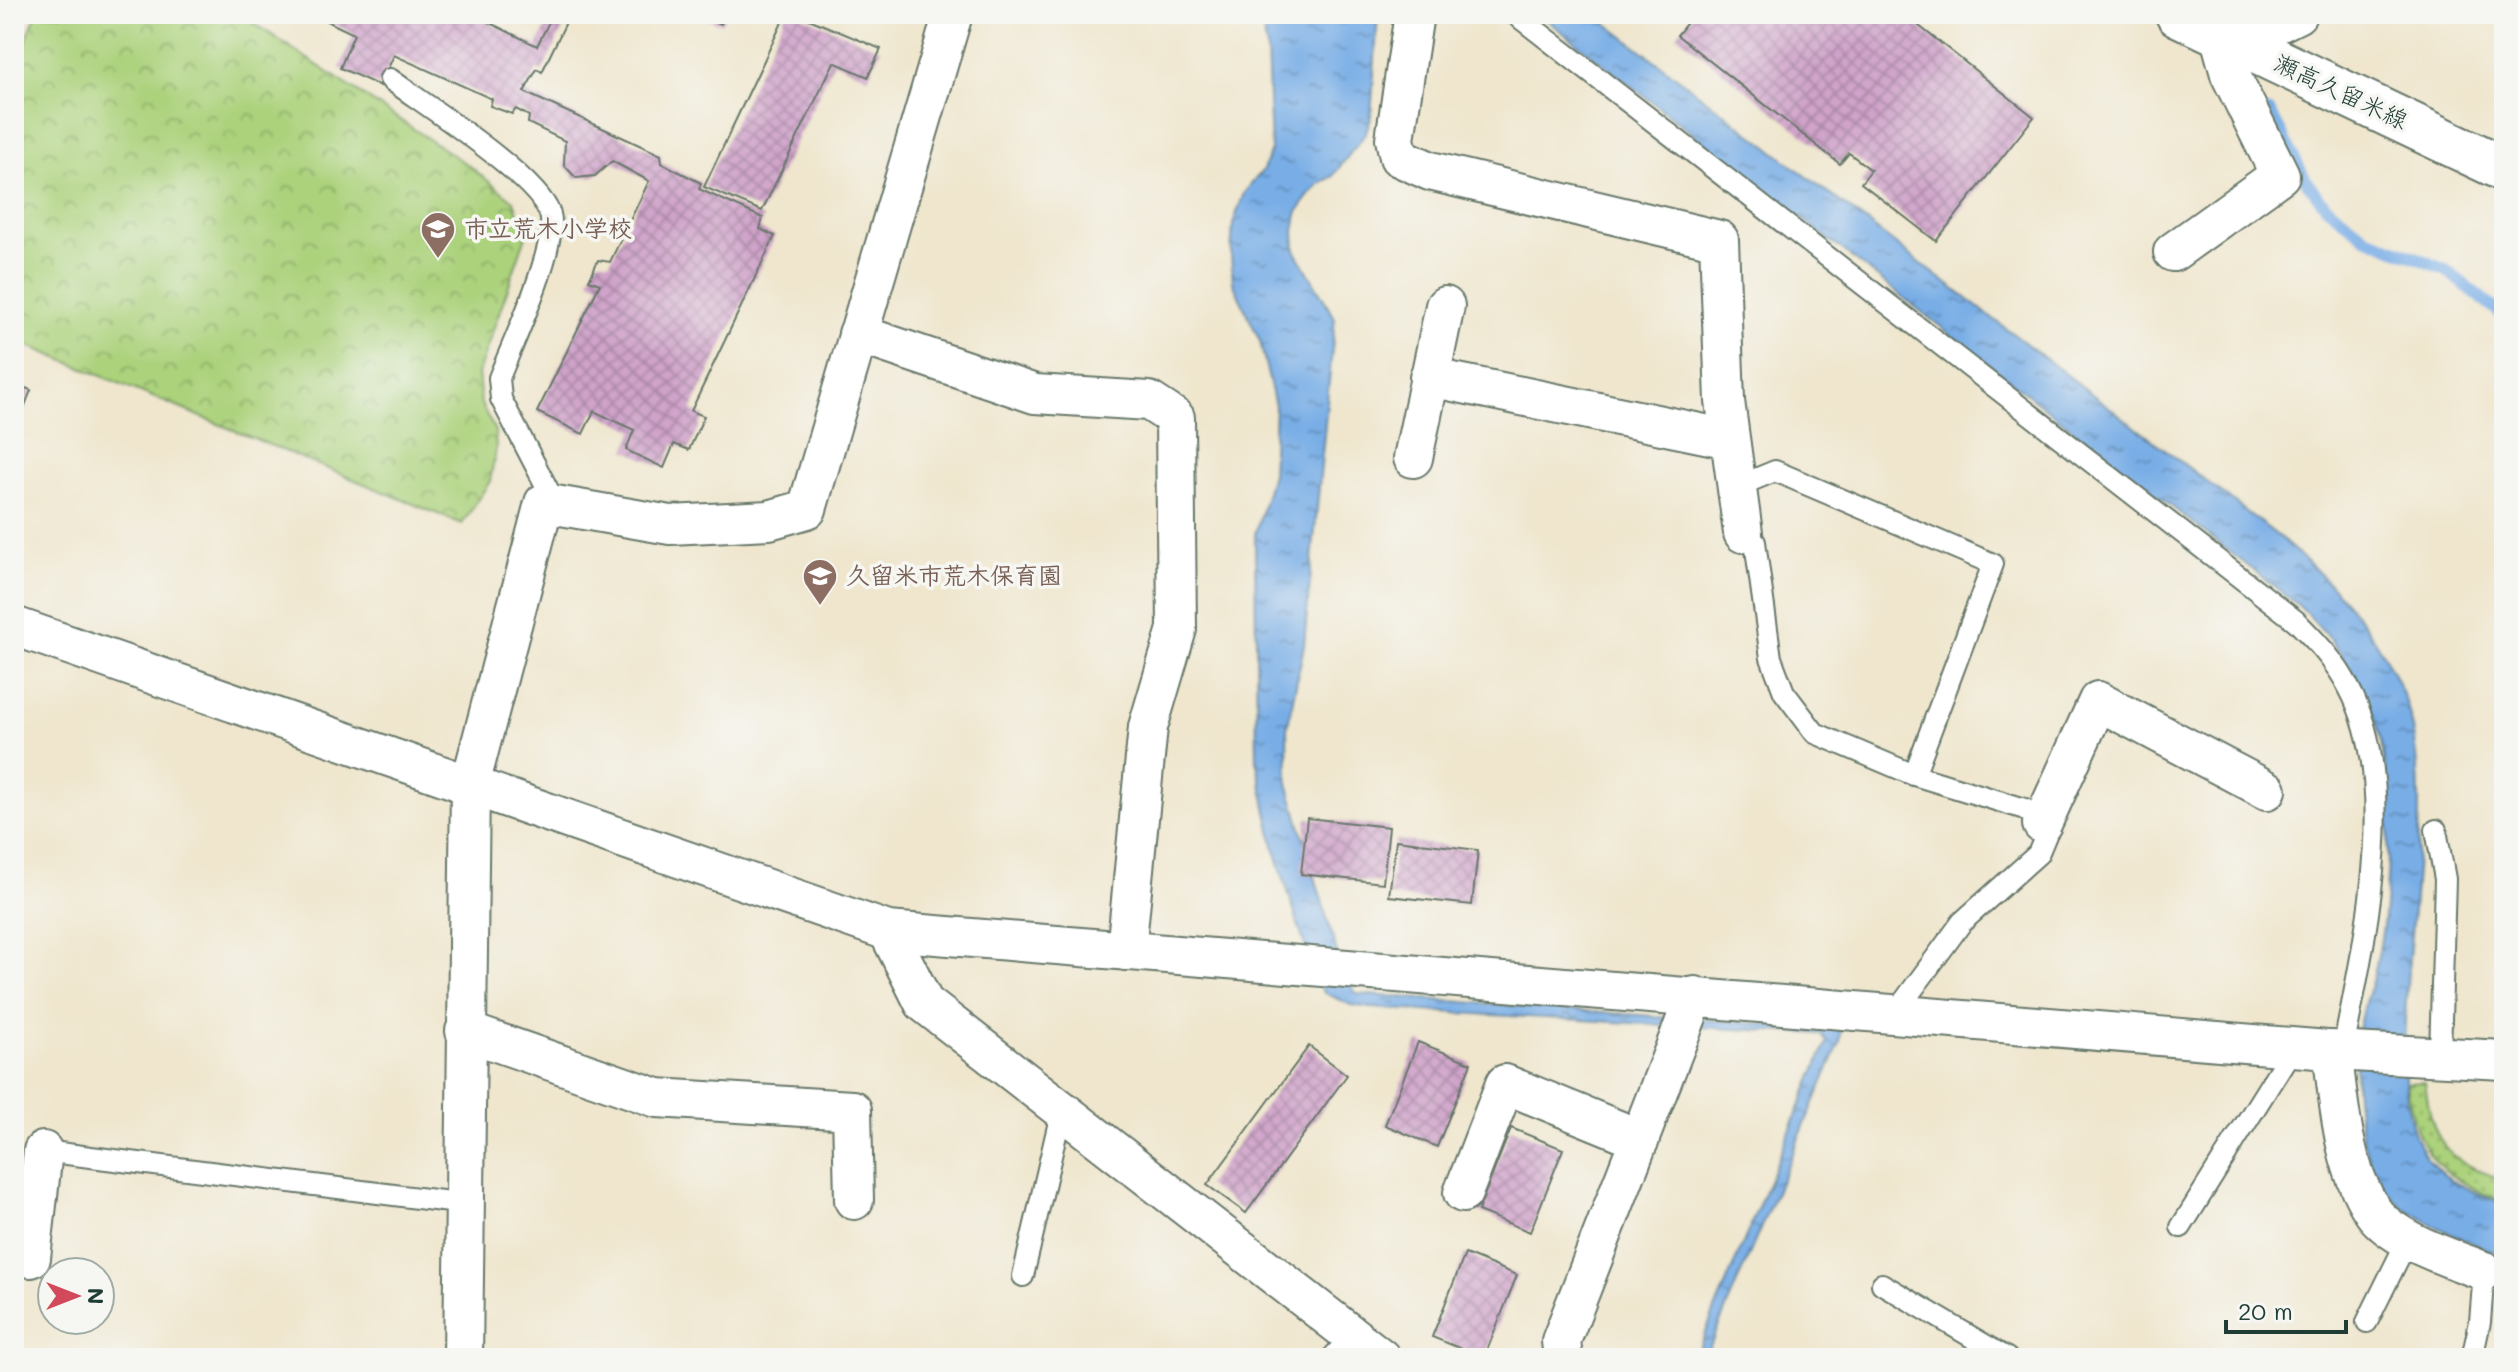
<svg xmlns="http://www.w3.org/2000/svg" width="2518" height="1372" viewBox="0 0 2518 1372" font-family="Mali,'Klee One',sans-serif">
<defs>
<pattern id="grass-dots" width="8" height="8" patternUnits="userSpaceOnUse" patternTransform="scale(2)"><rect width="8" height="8" fill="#acd27c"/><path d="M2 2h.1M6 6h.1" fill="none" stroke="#8bac66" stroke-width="1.8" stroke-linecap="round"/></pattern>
<pattern id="park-crowns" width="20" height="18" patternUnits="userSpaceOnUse" patternTransform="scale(2)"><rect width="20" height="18" fill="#acd27c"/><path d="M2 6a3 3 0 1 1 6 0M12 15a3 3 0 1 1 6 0" fill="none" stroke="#8bac66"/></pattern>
<pattern id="water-ripples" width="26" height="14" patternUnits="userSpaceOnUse" patternTransform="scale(2)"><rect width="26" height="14" fill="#78ade6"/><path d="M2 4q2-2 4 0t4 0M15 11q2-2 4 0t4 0" fill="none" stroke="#628ebb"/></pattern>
<pattern id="building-cross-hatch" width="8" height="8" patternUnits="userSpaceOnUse" patternTransform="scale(2)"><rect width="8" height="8" fill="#d0a3ca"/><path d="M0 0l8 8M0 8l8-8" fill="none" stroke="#a886a5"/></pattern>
</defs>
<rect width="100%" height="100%" fill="#f6f6f2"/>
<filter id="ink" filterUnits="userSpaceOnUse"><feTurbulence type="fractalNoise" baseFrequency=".0125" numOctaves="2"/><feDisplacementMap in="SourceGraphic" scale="16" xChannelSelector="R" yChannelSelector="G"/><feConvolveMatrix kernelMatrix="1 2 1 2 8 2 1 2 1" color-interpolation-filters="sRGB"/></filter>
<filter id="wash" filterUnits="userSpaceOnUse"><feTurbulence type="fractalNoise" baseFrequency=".006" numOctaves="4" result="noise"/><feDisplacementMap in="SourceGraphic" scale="32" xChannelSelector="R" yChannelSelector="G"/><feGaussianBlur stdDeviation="1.8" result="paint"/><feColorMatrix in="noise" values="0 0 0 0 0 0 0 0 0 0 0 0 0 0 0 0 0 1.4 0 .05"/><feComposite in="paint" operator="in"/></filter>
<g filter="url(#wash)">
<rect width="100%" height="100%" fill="#efe6cd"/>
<path fill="url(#grass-dots)" stroke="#668858" stroke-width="2" d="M 2425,1082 C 2432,1143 2445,1160 2504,1180 L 2504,1203 C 2439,1174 2415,1156 2407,1083 Z"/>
<path fill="url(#park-crowns)" stroke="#668858" stroke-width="2" d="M 36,14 L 240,14 L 468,165 L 514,201 L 526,236 L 478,373 L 481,404 L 495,431 L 496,449 L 490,481 L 462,524 L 14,340 L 14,74 Z"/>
<g fill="url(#water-ripples)" stroke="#4c758d" stroke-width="2">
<path d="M 1260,14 L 1378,14 L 1371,118 L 1365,134 L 1332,177 L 1320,183 L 1306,199 L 1297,214 L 1294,231 L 1295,250 L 1335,318 L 1304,645 L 1287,729 L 1288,783 L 1337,953 L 1354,990 L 1357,994 L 1841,1030 L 1840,1042 L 1705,1358 L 1695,1358 L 1827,1042 L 1821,1034 L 1372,1008 L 1351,1005 L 1323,992 L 1308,956 L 1275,850 L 1257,764 L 1255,534 L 1272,474 L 1275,406 L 1260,341 L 1233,283 L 1231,254 L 1233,224 L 1244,193 L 1263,170 L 1271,150 L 1267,48 Z"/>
<path d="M 1539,14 L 1594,14 L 2274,533 C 2330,580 2376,627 2404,697 C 2452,815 2363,1089 2431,1163 C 2450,1184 2479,1194 2504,1205 L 2504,1257 C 2471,1241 2417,1223 2392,1197 C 2355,1159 2351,1080 2358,1030 C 2361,1008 2372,987 2376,966 C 2390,902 2395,781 2375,719 C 2361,674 2330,637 2298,605 Z"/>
</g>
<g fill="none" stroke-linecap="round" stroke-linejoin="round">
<path stroke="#78ade6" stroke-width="12" d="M 2270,112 L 2308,184 L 2326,206 L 2366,237 L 2446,270 L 2504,316"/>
</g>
<g id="blocks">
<g fill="url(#building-cross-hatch)">
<path d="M 312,14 L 472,14 L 537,46 L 553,14 L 577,14 L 574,21 L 568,18 L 542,72 L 537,69 L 524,92 L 661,155 L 662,163 L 701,183 L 699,189 L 763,218 L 760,229 L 775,236 L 691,411 L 704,416 L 689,450 L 674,444 L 664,468 L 626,450 L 634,430 L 594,411 L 583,434 L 537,412 L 600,284 L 589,280 L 598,260 L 610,262 L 649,181 L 612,161 L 595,176 L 576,178 L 564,165 L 565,141 L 528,123 L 529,116 L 516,109 L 512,114 L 490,106 L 492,99 L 394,55 L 380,86 L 340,68 L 354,34 Z"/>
<path d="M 707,14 L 726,14 L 721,24 L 705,17 Z"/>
<path d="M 786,14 L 797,14 L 881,49 L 868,77 L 834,62 L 762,211 L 704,187 Z"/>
<path d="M 1694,14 L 1904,14 L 2034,117 L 1936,241 L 1861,183 L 1871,170 L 1849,153 L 1840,164 L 1677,35 Z"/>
<path d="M 14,384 L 31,390 L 20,418 L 14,416 Z"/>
<path d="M 1307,818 L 1389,827 L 1383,883 L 1301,874 Z"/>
<path d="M 1396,840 L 1478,850 L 1472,905 L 1389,896 Z"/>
<path d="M 1418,1042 L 1471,1063 L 1437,1147 L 1385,1125 Z"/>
<path d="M 1309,1046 L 1347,1075 L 1246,1213 L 1207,1185 Z"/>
<path d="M 1511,1128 L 1563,1149 L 1530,1232 L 1478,1211 Z"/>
<path d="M 1465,1254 L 1517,1275 L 1484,1358 L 1432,1337 Z"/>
</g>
</g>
</g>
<g filter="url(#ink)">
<use href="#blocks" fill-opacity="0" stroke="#68786a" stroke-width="2"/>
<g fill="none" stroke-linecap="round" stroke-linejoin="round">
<g stroke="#68786a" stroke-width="24">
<g id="lane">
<path d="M 1515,14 L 2296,621 C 2316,641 2336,662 2349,688 C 2402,786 2363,947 2343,1050"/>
<path d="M 390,79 C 425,105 537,176 550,214 C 559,244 512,345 499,378 L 501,399 L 556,505"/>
<path d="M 1736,487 L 1775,471 L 1993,564 L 1914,775"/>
<path d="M 1743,533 L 1755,542 L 1771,658 L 1784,692 L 1815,733 L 1914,775 L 2025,809 L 2042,824 L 2046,835 L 2038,854 L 1962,922 L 1896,1012"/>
<path d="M 2436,830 L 2445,879 L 2440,1055"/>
<path d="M 43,1151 L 466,1204"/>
<path d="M 2181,1227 L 2294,1046"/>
<path d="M 1023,1276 L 1062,1109"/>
<path d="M 1882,1284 L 2007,1358"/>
<path d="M 2367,1322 L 2408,1239"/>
<path d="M 1332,1358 L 1352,1336"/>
<path d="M 2472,1358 L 2480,1322 L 2484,1271"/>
</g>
</g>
<g stroke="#68786a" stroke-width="42">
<g id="street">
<path d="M 1414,14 L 1395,139 L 1399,157 L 1430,171 L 1719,240 L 1725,401 L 1743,533"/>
<path d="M 2238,43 L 2297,14"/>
<path d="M 2173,252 L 2280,175 L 2230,74 L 2219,34"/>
<path d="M 858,334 L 1035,394 L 1149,401 L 1175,418 L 1177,629 L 1148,727 L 1126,951"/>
<path d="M 1429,377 L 1729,439"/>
<path d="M 1413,458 L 1445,306"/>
<path d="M 14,626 L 888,931 L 2352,1052 L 2504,1060"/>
<path d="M 2042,824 L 2098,701 L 2267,790"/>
<path d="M 888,931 L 924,1003 L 1381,1358"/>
<path d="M 465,1031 L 657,1098 L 852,1110 L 854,1200"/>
<path d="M 2332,1050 C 2339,1102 2342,1164 2372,1210 C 2391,1240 2451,1258 2484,1271"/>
<path d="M 1463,1193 L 1505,1084 L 1640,1139"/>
<path d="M 14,1255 L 31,1258 L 43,1151"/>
<path d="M 463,1358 L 470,785 L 544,503 L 670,525 L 769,520 L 807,509 L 953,14"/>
<path d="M 1563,1358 L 1561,1341 L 1695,996"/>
</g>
</g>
<g stroke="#68786a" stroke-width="48">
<path id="primary" d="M 2178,14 L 2504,169"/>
</g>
<use href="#lane" stroke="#fff" stroke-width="20"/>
<use href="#street" stroke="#fff" stroke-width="38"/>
<use href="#primary" stroke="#fff" stroke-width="44"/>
</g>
</g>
<defs>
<g id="school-pin" transform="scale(1.8)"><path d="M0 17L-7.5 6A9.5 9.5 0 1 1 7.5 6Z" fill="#8d6e63" stroke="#f6f6f2"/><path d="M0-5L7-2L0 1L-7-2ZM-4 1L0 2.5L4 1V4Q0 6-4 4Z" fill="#fff"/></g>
</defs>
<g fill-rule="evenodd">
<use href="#school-pin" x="438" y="229"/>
<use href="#school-pin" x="820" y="576"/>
</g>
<g text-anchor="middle" stroke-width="7" stroke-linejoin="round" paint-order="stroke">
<g font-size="24" fill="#1f3d34" stroke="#f6f6f2">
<text transform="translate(2341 92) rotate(25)" y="8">瀬高久留米線</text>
</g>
<g font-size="24" font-weight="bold" fill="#785e54" stroke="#f6f6f2" text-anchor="start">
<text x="464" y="237">市立荒木小学校</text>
<text x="846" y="584">久留米市荒木保育園</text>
</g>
</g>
<rect width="2518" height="1372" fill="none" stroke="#f6f6f2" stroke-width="48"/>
<g transform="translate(76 1296) rotate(90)"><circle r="38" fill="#f6f6f2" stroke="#a0aca6" stroke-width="2"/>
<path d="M0-6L14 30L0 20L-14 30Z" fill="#d1495b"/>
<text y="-12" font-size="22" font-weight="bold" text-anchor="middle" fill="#1f3d34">N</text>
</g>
<path d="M2226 1320v12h120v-12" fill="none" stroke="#1f3d34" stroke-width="4"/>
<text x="2238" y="1320" font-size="24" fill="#1f3d34" stroke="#f6f6f2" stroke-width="6" paint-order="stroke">20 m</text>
</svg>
